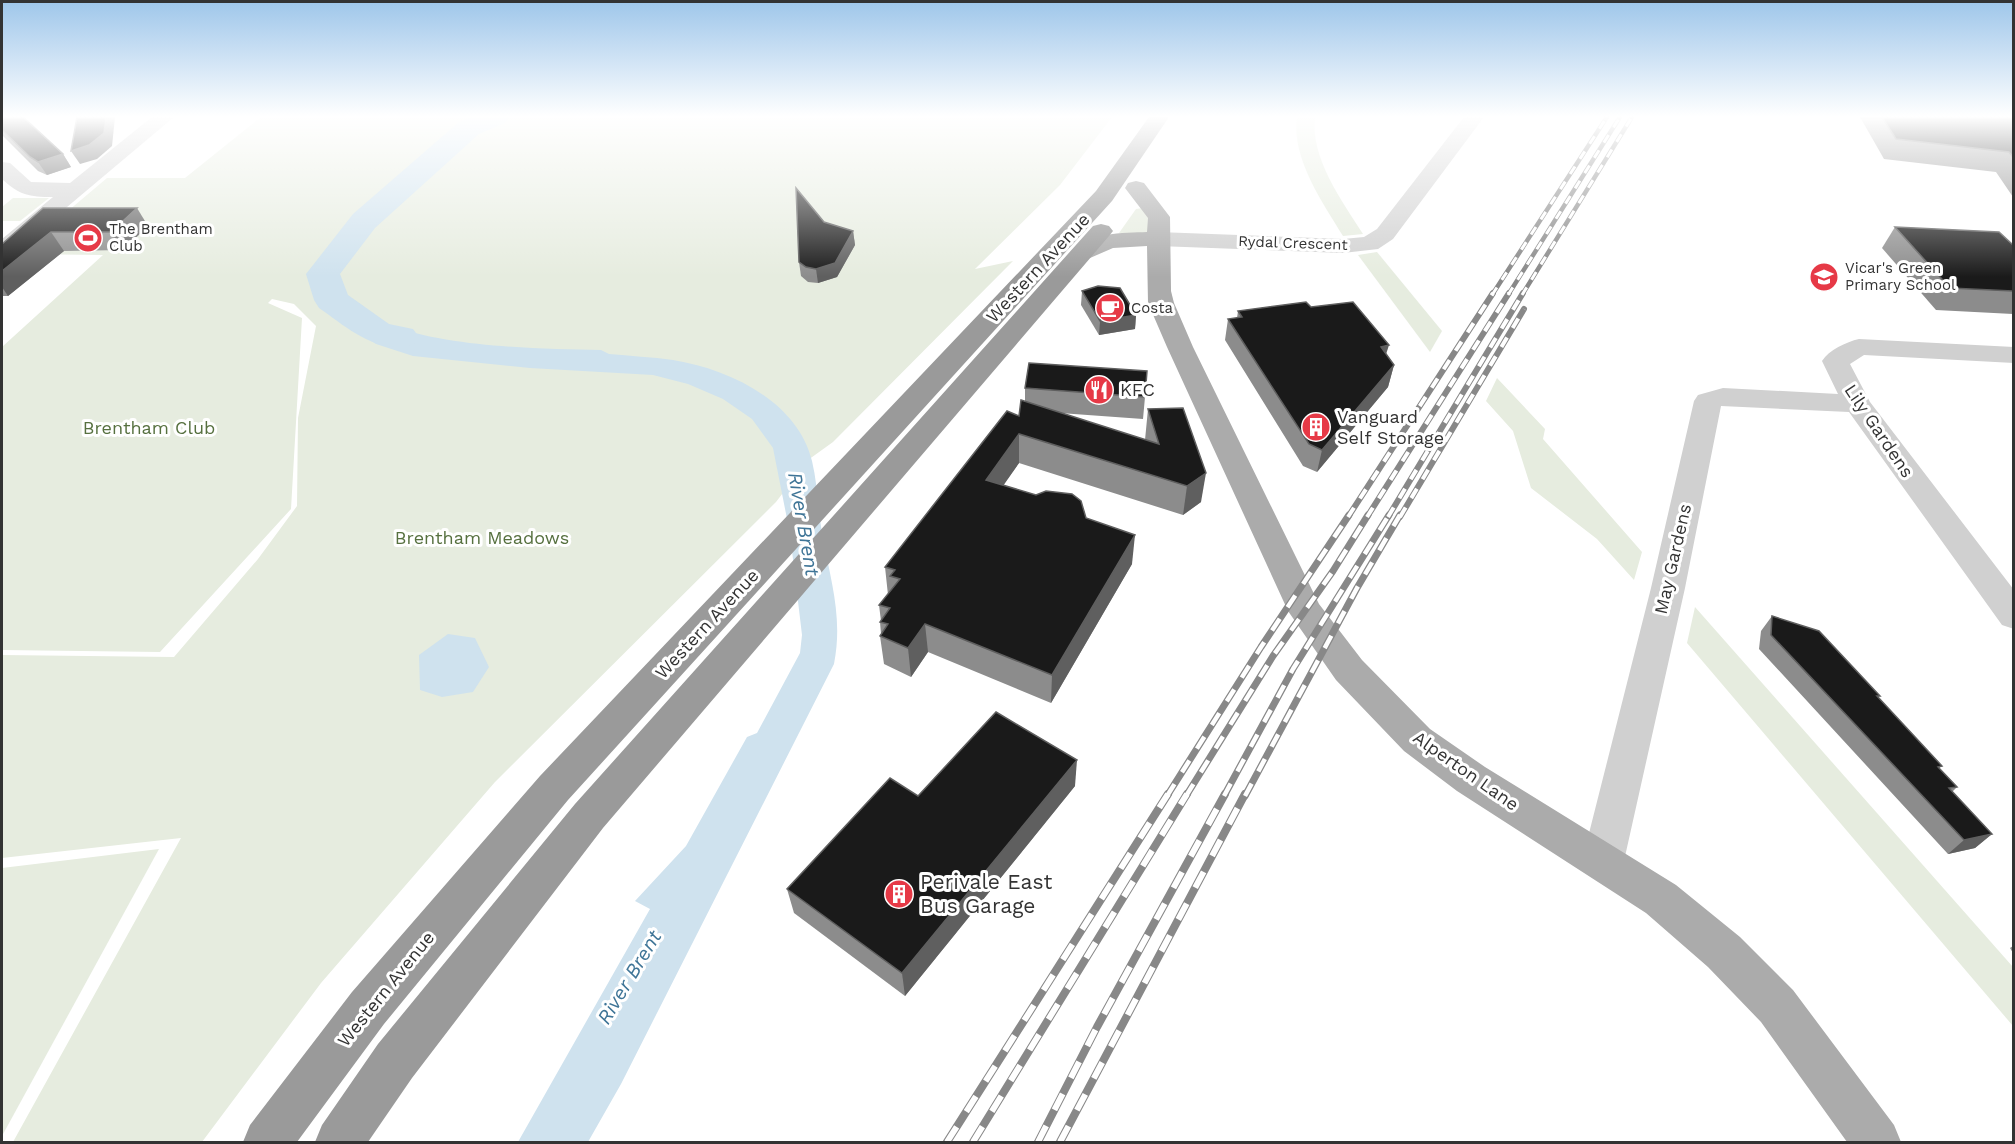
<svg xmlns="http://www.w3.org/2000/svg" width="2015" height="1144" viewBox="0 0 2015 1144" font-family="'Work Sans',sans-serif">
<rect width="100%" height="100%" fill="#fff"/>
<g fill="#e6ecdf">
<path d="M 261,117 L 1112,117 L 1060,185 L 975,269 L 1013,261 L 833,442 L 808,460 L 776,502 L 495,782 L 321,983 L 202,1142 L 13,1142 L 181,838 L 2,858 L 2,655 L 174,657 L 258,559 L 297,506 L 298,418 L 316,326 L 294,304 L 272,299 L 268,303 L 302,318 L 291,509 L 160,652 L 2,650 L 2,347 L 103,255 L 17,254 L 107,178 L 185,178 Z"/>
<path d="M 1297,117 L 1315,117 C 1310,158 1342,201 1363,234 L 1343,236 C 1323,203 1291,158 1297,117 Z"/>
<path d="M 13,198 L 49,198 L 20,221 L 2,221 L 2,207 Z"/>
<path d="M 1143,208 L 1148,211 L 1148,238 L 1119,233 L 1136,209 Z"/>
<path d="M 1377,252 L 1442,331 L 1430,352 L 1358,255 Z"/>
<path d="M 1497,378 L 1545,429 L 1543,439 L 1642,552 L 1634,580 L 1597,539 L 1531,488 L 1513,431 L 1486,401 Z"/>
<path d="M 1695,607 L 2013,967 L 2013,1026 L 1687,643 Z"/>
<path d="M 159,849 L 2,1136 L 2,868 Z"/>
</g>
<g fill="#cfe2ee">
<path d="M 359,303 C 368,310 378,321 389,325 C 448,347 537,349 601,350 L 609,354 C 630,356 652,357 673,360 C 729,369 797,401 812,461 C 818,486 818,513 823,538 C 831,582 843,618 834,664 L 621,1084 L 588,1142 L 518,1142 L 650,909 L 635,901 L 686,846 L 747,737 L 757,733 L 800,653 L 802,635 L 790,534 L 773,448 L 752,419 L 723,399 L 688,384 L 653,375 L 530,368 L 413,356 L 376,344 L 331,315 Z"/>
<path d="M 448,634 L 475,638 L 489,667 L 473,692 L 442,697 L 420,690 L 419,655 Z"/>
</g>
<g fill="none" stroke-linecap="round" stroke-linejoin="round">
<path fill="#cfe2ee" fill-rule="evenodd" d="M 471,117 L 509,117 L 505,123 L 479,134 L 375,228 L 340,274 L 348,295 L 389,324 L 413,329 L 419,337 L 413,345 C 375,354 348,328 319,308 L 314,300 L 306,274 L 353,214 L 459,122 Z"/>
<g fill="#d0d0d0" fill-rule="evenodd">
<path d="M 152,117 L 174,117 L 10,255 L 2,257 L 2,239 L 53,197 C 29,197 19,195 2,179 L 2,162 L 10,163 L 31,182 L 70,183 Z"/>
<path d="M 1464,117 L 1484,117 L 1393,239 L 1378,249 L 1343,253 L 1158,246 L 1150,244 L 1146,239 L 1150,234 L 1158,232 L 1343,239 L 1364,237 L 1377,229 Z"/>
<path d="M 1859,339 L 2014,347 L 2014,363 L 1864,355 L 1850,364 L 1870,402 L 2014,590 L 2014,629 L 2002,625 L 1849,412 L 1721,406 L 1685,588 L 1624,861 L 1618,874 L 1603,880 L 1588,874 L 1582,861 L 1651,588 L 1694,401 L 1698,395 L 1723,388 L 1838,394 L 1822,361 C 1829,350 1846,342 1859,339 Z"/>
</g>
<path fill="#ababab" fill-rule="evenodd" d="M 1136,181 L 1144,183 L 1170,217 L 1171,291 L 1174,303 L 1193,347 L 1319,604 L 1362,660 L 1430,729 L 1485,767 L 1676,885 L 1740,937 L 1793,990 L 1894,1125 L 1901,1142 L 1847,1142 L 1761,1022 L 1708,967 L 1646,913 L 1457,791 L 1404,751 L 1336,680 L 1288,611 L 1167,347 L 1148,303 L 1147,246 L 1113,248 L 1090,258 L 1082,260 L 1074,258 L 1070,253 C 1084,232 1125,233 1147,232 L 1148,218 L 1125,188 L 1128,183 Z"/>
<g fill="#9a9a9a" fill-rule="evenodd">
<path d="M 1149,117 L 1169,117 L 1112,201 L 568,800 L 384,1024 L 297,1142 L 243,1142 L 250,1125 L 352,992 L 540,776 L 1096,191 Z"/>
<path d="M 1101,224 L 1109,226 L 1113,231 L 1109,236 L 603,828 L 412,1078 L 368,1142 L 315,1142 L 322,1125 L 378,1044 L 575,804 L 1093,226 Z"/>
</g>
<g stroke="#888" stroke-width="4.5">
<g id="rail-far3">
<path d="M 1492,295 L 1607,117"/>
<path d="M 1508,295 L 1620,117"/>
<path d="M 1522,295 L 1632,117"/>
</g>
</g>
<g stroke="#888" stroke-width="6">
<g id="rail-far2">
<path d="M 1348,517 L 1493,293"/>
<path d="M 1367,517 L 1509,293"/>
<path d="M 1388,517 L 1523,293"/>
<path d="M 1400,517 L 1524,309"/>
</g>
</g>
<g stroke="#888" stroke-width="7">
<g id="rail-far1">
<path d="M 1167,796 L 1261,647 L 1349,515"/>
<path d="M 1186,796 L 1273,656 L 1333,571 L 1368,515"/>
<path d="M 1224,796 L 1293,669 L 1389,515"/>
<path d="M 1245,796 L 1357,588 L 1400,515"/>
</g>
</g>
<g stroke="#888" stroke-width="8">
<g id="rail">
<path d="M 947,1142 L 1168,794"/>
<path d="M 973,1142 L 1187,794"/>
<path d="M 1038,1142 L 1097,1027 L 1225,794"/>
<path d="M 1060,1142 L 1245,794"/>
</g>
</g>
<use href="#rail-far3" stroke="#fff" stroke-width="3" stroke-dasharray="9" stroke-linecap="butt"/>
<use href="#rail-far2" stroke="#fff" stroke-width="4" stroke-dasharray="11" stroke-linecap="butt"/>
<use href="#rail-far1" stroke="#fff" stroke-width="4.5" stroke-dasharray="14" stroke-linecap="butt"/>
<use href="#rail" stroke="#fff" stroke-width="6" stroke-dasharray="18" stroke-linecap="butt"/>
</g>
<g fill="#8c8c8c">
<path d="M 2,117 L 63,154 L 71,167 L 47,175 L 38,171 L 2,135 Z"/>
<path d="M 1860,117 L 2013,117 L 2013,197 L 1996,172 L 1884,159 Z"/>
<path d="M 43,208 L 148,226 L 123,250 L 64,251 L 8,296 L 2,296 L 2,244 Z"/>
<path d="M 824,222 L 853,231 L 855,245 L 837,277 L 818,283 L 808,282 L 801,276 L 799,262 Z"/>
<path d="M 1895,227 L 2013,244 L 2013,314 L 1936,310 L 1882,248 Z"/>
<path d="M 1082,291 L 1136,315 L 1135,329 L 1099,335 L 1081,305 Z"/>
<path d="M 1311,307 L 1386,354 L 1394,365 L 1388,387 L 1317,472 L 1303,466 L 1225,340 L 1228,319 L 1237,318 L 1238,311 Z"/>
<path d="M 1025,388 L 1145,397 L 1143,419 L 1060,413 L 1145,440 L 1148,409 L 1201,502 L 1183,515 L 1019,463 L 1003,485 L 1086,518 L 1132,564 L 1051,703 L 928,652 L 911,677 L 884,664 L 880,636 L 881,634 L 880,622 L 881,621 L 879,605 L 888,595 L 885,567 L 1019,416 L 1025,401 Z"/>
<path d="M 1772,616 L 1878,698 L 1942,766 L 1939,768 L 1957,787 L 1952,792 L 1992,834 L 1975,848 L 1948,854 L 1759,649 L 1761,631 Z"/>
<path d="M 1075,786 L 905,996 L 794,913 L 787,889 L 918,796 Z"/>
<path d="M 2013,946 L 2013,953 L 2010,948 Z"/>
</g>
<g fill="#5f5f5f">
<path d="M 106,117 L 115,117 L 112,146 L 97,159 L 80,164 L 71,151 Z"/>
<path d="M 63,154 L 71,167 L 47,175 L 38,162 Z"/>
<path d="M 137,208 L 148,226 L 123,250 L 111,232 Z"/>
<path d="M 853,231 L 855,245 L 837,277 L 818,283 L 816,269 Z"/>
<path d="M 51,232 L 64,251 L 8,296 L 2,287 L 2,271 Z"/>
<path d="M 1136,315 L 1135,329 L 1099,335 L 1100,321 Z"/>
<path d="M 1389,345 L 1382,367 L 1381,347 Z"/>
<path d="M 1394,365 L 1388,387 L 1317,472 L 1322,450 Z"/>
<path d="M 1019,434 L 1019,463 L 987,509 L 986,480 Z"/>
<path d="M 1206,473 L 1201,502 L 1183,515 L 1187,486 Z"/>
<path d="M 1135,535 L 1132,564 L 1051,703 L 1052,675 Z"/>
<path d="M 925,624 L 928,652 L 911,677 L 908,648 Z"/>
<path d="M 1077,760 L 1075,786 L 905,996 L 902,973 Z"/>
<path d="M 1992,834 L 1975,848 L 1948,854 L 1964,840 Z"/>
</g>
<g fill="#1a1a1a" stroke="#5f5f5f" stroke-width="1.5">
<path d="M 2,117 L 23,117 L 63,154 L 38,162 L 30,157 L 2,130 Z"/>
<path d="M 77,117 L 106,117 L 104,133 L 89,145 L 71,151 Z"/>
<path d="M 1882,117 L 2013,117 L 2013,157 L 2009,152 L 1896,139 Z"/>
<path d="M 796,188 L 824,222 L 853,231 L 835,263 L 816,269 L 806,267 L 799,262 Z"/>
<path d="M 43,208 L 137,208 L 111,232 L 51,232 L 2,271 L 2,244 Z"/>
<path d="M 1895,227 L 1999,232 L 2012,244 L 2013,244 L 2013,291 L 1950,288 Z"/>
<path d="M 1098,286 L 1120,288 L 1136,315 L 1100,321 L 1082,291 Z"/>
<path d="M 1306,302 L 1311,307 L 1353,302 L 1389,345 L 1381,347 L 1394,365 L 1322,450 L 1309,444 L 1228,319 L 1242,317 L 1238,311 Z"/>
<path d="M 1029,363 L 1147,371 L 1145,397 L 1025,388 Z"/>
<path d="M 1021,400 L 1159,444 L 1148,409 L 1183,408 L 1206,473 L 1187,486 L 1019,434 L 986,480 L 1036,495 L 1046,491 L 1072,494 L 1081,501 L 1086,518 L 1135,535 L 1052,675 L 925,624 L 908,648 L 880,636 L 888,624 L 880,622 L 890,608 L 879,605 L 900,579 L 890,576 L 895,570 L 885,567 L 1007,411 L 1019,416 Z"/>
<path d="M 1772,616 L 1819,631 L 1880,696 L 1877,696 L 1942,766 L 1938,767 L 1957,787 L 1949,788 L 1992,834 L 1964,840 L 1771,635 Z"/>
<path d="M 996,712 L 1077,760 L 902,973 L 787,889 L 890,778 L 918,796 Z"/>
</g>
<linearGradient id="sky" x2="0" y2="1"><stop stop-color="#9ec6ea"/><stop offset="0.42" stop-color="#fff"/><stop offset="1" stop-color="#fff" stop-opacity="0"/></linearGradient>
<rect width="2015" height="277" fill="url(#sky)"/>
<defs>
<g id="stadium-disc" transform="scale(1.5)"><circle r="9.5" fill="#e63946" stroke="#fff"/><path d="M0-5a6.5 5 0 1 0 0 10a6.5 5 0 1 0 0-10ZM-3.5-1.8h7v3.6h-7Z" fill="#fff"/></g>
<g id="school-disc" transform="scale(1.5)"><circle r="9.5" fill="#e63946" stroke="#fff"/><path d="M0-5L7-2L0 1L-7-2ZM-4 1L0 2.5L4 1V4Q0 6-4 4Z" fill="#fff"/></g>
<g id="cafe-disc" transform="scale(1.5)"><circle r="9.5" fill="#e63946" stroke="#fff"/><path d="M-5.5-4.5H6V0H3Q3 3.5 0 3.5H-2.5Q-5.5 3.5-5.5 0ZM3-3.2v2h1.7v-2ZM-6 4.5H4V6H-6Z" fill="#fff"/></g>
<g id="restaurant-disc" transform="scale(1.5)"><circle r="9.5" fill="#e63946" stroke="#fff"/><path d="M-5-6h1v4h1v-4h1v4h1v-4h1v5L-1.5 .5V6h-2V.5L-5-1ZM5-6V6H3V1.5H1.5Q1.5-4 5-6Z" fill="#fff"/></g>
<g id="building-disc" transform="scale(1.5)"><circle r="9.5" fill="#e63946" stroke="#fff"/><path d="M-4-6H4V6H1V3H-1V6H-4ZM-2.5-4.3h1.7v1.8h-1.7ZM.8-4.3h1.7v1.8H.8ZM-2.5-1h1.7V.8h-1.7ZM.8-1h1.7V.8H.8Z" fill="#fff"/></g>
</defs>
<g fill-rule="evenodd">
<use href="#stadium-disc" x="88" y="238"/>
<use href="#school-disc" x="1824" y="277"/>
<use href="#cafe-disc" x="1110" y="308"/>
<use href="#restaurant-disc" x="1099" y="390"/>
<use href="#building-disc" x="1316" y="427"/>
<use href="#building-disc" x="899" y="894"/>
</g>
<g text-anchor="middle" stroke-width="6" stroke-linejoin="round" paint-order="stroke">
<g font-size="15" fill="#333" stroke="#fff" text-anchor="start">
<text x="109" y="234">The Brentham<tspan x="109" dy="17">Club</tspan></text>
<text x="1845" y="273">Vicar's Green<tspan x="1845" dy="17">Primary School</tspan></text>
<text x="1131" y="313">Costa</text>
</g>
<g font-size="15" fill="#333" stroke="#fff">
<text transform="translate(1293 243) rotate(2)" y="5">Rydal Crescent</text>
</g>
<g font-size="18" fill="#333" stroke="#fff">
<text transform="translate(1038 268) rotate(-47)" y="6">Western Avenue</text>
<text transform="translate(1879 431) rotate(56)" y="6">Lily Gardens</text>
<text transform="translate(1673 559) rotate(-77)" y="6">May Gardens</text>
<text transform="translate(707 624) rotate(-47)" y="6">Western Avenue</text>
<text transform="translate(1466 771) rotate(35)" y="6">Alperton Lane</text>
<text transform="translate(386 989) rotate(-51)" y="6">Western Avenue</text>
</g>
<g font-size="18" fill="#333" stroke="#fff" text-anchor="start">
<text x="1120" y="396">KFC</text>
<text x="1337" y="423">Vanguard<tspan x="1337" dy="21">Self Storage</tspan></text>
</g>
<g font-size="18" fill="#56703f" stroke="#fff">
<text x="149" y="434">Brentham Club</text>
<text x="482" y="544">Brentham Meadows</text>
</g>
<g font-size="20" font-style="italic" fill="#3f7597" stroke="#fff">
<text transform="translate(804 524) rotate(80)" y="7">River Brent</text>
<text transform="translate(629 977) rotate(-59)" y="7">River Brent</text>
</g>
<g font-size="21" fill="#333" stroke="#fff" text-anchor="start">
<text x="920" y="889">Perivale East<tspan x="920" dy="24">Bus Garage</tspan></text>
</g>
</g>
<rect width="2015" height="1144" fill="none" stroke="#333333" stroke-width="6"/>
</svg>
